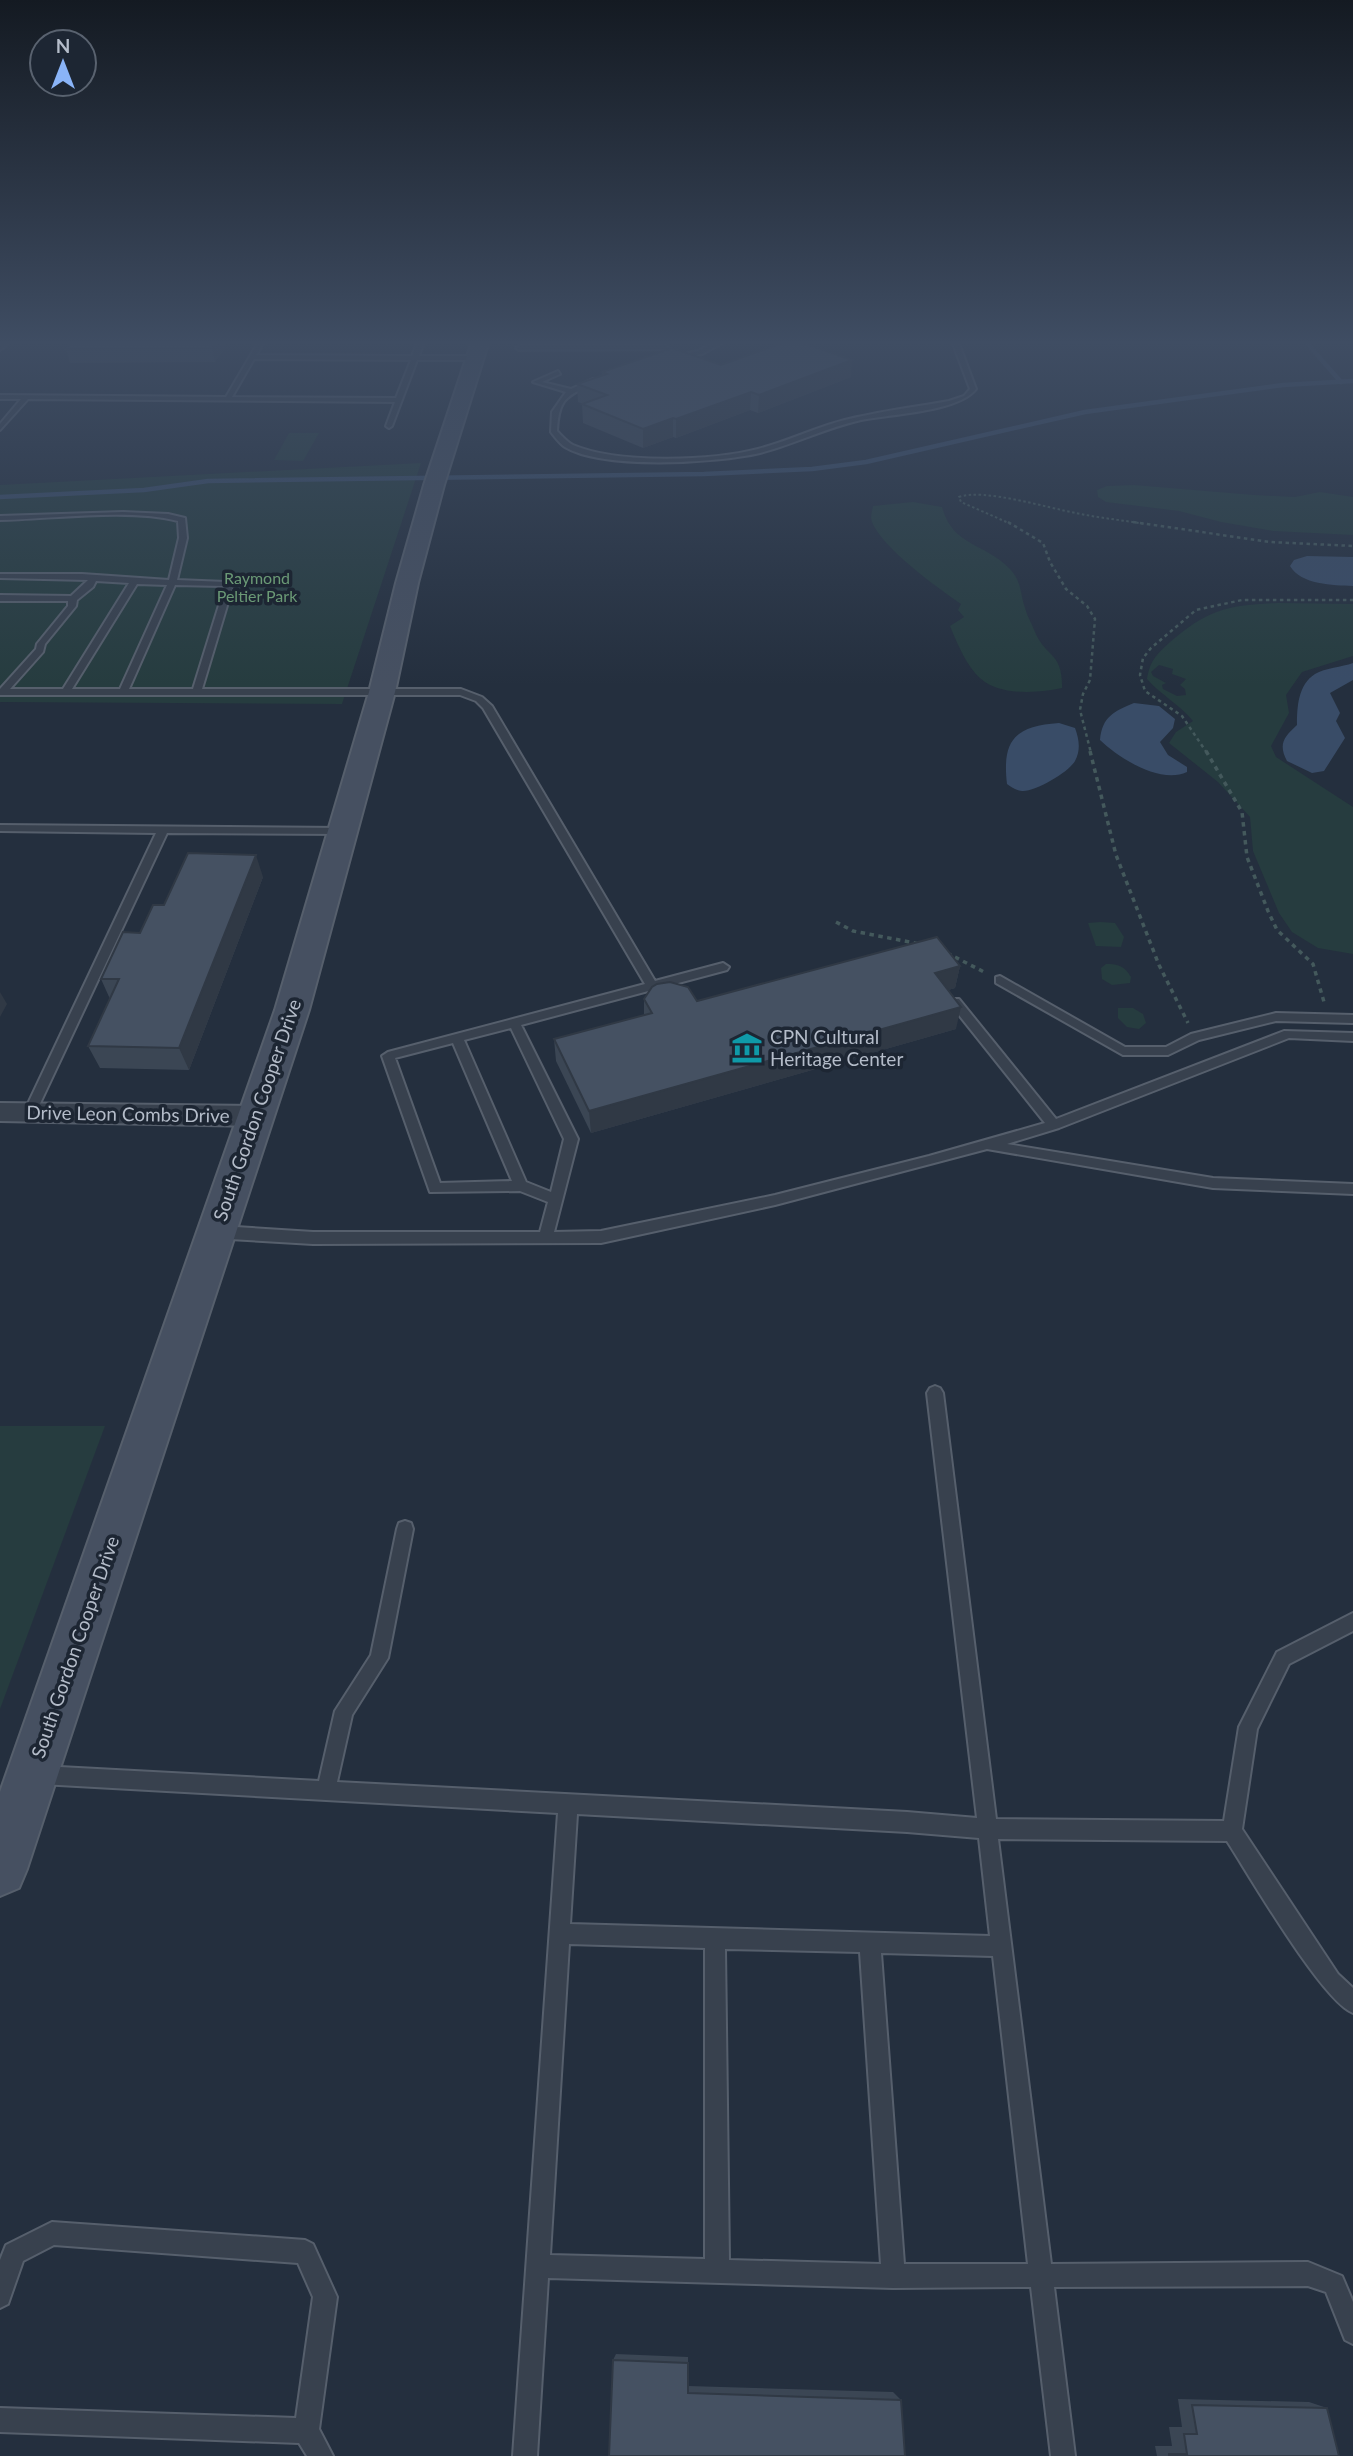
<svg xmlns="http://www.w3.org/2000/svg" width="1353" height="2456" viewBox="0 0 1353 2456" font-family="Lato,sans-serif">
<rect width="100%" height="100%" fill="#242f3e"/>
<g fill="#263c3f" fill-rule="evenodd">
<path d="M 289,433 L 319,433 L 303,461 L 274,460 Z"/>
<path d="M 421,463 L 342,704 L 0,702 L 0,485 Z"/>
<path d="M 1134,485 L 1254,495 L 1295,497 L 1320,492 L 1353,497 L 1353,535 L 1273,531 L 1221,522 L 1179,511 L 1106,502 L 1098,497 L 1097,490 L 1107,486 Z"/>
<path d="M 913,502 L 942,507 C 953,547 984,542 1010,569 C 1022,582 1020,593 1025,608 C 1027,616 1032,624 1035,632 C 1046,658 1063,652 1062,688 C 1039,693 1000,696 981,679 C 967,667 957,643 950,626 L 964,617 L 958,610 L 961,604 C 938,588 882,548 872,522 C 870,517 872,512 873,506 Z"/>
<path d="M 1278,603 L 1353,604 L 1353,656 L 1302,672 L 1286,695 L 1289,713 L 1271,746 L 1276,757 L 1353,807 L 1353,954 L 1318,948 L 1292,932 L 1279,913 L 1253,851 L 1250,817 L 1218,782 L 1169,743 L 1176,732 L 1193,721 C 1179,704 1161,695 1147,679 C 1150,661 1156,655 1169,643 C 1208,609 1228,605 1278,603 ZM 1159,665 L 1173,669 L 1172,674 L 1186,679 L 1180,685 L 1185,689 L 1186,695 L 1177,696 L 1163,689 L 1162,685 L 1166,683 L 1153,676 L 1151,672 Z"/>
<path d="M 1100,922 L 1115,923 L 1124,937 L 1121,947 L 1096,946 L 1088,923 Z"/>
<path d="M 1106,964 C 1119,964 1124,966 1131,977 L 1130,983 L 1112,985 L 1102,979 L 1101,968 Z"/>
<path d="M 1118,1008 L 1133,1008 L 1143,1014 L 1146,1023 L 1139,1029 L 1127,1027 L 1118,1018 Z"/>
<path d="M 0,1426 L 105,1426 L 0,1709 Z"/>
</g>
<g fill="#394c67">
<path d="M 1307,556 L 1353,557 L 1353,586 C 1333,585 1301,585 1290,566 L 1294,560 Z"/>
<path d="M 1353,663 L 1353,680 L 1330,693 L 1340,713 L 1336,721 L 1345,738 L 1324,771 L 1312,773 L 1287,761 C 1278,744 1284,737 1297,725 C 1297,707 1298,685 1315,674 C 1325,668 1342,667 1353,663 Z"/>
<path d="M 1134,703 L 1159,706 L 1175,719 L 1173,728 L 1160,742 L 1168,755 L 1187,767 L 1187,772 C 1160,784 1120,759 1100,740 C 1102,717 1114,711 1134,703 Z"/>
<path d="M 1059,723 L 1075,728 C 1079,739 1081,750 1075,761 C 1069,772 1035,792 1022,791 C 1017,791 1011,787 1007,784 C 1002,741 1014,726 1059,723 Z"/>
</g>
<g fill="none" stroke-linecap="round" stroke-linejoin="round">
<g stroke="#394c67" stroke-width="4.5">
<path d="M 1305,341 L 1341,382"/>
<path d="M 0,497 L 144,490 L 208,481 L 704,474 L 812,469 L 866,462 L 1085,412 L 1283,385 L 1353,381"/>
</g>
<g stroke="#565f6c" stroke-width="4">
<g id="service">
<path d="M 3,341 L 10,341 L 0,350 L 0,345 Z"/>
<path d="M 259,341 L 265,341 L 256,355 L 412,356 L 418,341 L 424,341 L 419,356 L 475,356 L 478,358 L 475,360 L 417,360 L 392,426 L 389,428 L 386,426 L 395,402 L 28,399 L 0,430 L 0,424 L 21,399 L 0,399 L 0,395 L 226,397 ZM 254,359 L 411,360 L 396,398 L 232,397 Z"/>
<path d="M 718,341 L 726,341 L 702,354 L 673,360 L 670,359 L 664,349 L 519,350 L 516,348 L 519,346 L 666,345 L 675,356 L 698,351 Z"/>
<path d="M 952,341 L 958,341 L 976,389 C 958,412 891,414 861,420 C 826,428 794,444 760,453 C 717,463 603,470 565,447 C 560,444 555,437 551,432 L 552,412 L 566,392 L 533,382 L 558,371 L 560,374 L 542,382 L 571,389 L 593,379 L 598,380 C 570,397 559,393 557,431 C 562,436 567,442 573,445 C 617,464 712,461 758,449 C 789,441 818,426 849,419 C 882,411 915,407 949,401 L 964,396 L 970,389 Z"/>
<path d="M 123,512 L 168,514 L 185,518 L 187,538 L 177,580 L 226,582 L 229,582 L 232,589 L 202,689 L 461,689 L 482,697 L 492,706 L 655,981 L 723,963 L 729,967 L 727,970 L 521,1025 L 578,1139 L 554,1232 L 601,1231 L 775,1195 L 929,1156 L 1045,1123 L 951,1005 L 949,1002 L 951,999 L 959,999 L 1056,1119 L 1284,1031 L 1353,1033 L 1353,1041 L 1289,1038 L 1059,1128 L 1007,1144 L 1213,1178 L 1353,1184 L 1353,1194 L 1213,1188 L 987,1149 L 775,1205 L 601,1243 L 313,1244 L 212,1238 L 210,1234 L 212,1230 L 236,1227 L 313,1232 L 540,1232 L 548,1202 L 520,1191 L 430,1192 L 382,1056 L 388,1052 L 645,984 L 483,708 L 476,701 L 460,695 L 0,695 L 0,689 L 36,649 L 37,644 L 68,606 L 68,601 L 0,601 L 0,595 L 71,596 L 88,580 L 0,578 L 0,574 L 82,574 L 169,580 L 179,538 L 178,521 C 129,508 52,519 0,520 L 0,516 ZM 96,581 L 129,583 L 63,689 L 10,689 L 43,652 L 45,644 L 76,606 L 77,600 L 93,587 ZM 137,584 L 167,585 L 120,689 L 72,689 ZM 175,585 L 223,586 L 224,589 L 193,689 L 129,689 ZM 511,1028 L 564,1139 L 551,1192 L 526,1182 L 464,1040 ZM 453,1043 L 512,1181 L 440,1183 L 395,1058 Z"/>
<path d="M 0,825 L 343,828 L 348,831 L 343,834 L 167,833 L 36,1112 L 30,1117 L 24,1112 L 156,833 L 0,831 Z"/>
<path d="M 1000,976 L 1125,1047 L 1166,1047 L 1191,1034 L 1276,1013 L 1353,1015 L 1353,1023 L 1276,1021 L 1199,1040 L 1168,1055 L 1123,1055 L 996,983 L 996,977 Z"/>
<path d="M 935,1386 L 940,1388 L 943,1393 L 996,1819 L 1224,1821 L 1239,1727 L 1277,1652 L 1353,1613 L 1353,1631 L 1289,1664 L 1257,1729 L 1242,1829 L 1338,1974 L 1353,1988 L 1353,2013 C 1322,2001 1249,1875 1227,1841 L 998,1839 L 1051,2264 L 1308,2262 L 1342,2276 L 1353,2302 L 1353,2344 L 1345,2340 L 1326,2292 L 1308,2286 L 1054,2287 L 1075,2456 L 1051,2456 L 1031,2287 L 893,2288 L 548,2278 L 537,2456 L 513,2456 L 558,1813 L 41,1784 L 34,1782 L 32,1775 L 34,1768 L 41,1766 L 319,1781 L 335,1711 L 371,1655 L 397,1529 L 399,1523 L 405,1521 L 411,1523 L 413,1529 L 388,1658 L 352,1715 L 337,1782 L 907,1812 L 977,1818 L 927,1393 L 930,1388 ZM 577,1814 L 907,1832 L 979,1838 L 990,1936 L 570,1924 ZM 569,1944 L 705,1948 L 705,2259 L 550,2255 ZM 725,1949 L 860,1952 L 881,2264 L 729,2260 ZM 881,1953 L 993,1956 L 1028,2264 L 904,2264 Z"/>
<path d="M 52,2222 L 305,2240 L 313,2244 L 337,2297 L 319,2429 L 333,2456 L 307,2456 L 299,2443 L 0,2432 L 0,2408 L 296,2418 L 313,2297 L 298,2263 L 54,2245 L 23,2261 L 8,2304 L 0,2308 L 0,2260 L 6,2245 Z"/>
</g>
</g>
<g stroke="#565f6c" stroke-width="4">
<path id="minor" d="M 0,1103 L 256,1106 L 265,1109 L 269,1116 L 265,1123 L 256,1126 L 0,1121 Z"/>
</g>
<g stroke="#565f6c" stroke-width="4">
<path id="secondary" d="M 472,341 L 489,341 L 444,485 L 418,583 L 395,692 L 309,1010 L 27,1869 L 19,1888 L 0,1896 L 0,1792 L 275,1010 L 369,692 L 396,583 L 424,485 Z"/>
</g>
<path stroke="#44595c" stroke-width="2" stroke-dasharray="2.5 2.5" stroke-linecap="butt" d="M 1011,524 L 961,502 L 959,497 C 983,488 1048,508 1076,513 C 1099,518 1122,520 1145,524"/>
<g stroke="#44595c" stroke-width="2.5" stroke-dasharray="3.5 3.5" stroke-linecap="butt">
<path d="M 1008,522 L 1043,543 L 1050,562 L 1066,589 L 1087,606 L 1095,619 L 1090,680 L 1083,694 L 1080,710 L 1091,753"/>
<path d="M 1133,522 L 1270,542 L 1353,546"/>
<path d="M 1207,753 L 1182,716 L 1145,691 L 1140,675 L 1143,658 L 1151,648 L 1196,610 L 1242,600 L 1353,600"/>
</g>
<g stroke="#44595c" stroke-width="3.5" stroke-dasharray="4.5 4.5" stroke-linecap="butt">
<path d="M 1090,751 L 1116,855 L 1159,965 L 1188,1023"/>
<path d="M 1206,751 L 1242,812 L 1247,857 L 1268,911 L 1277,930 L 1313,964 L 1324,1002"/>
<path d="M 836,922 L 853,931 L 920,944"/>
<path d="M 947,953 L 986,973"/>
</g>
<use href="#service" fill="#38414e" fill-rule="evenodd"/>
<use href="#minor" fill="#38414e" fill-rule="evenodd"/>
<use href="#secondary" fill="#465061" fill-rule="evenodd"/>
</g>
<g fill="#3b4654">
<path d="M 73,341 L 230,341 L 215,362 L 70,363 L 66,349 Z"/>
<path d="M 721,365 L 851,377 L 758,413 L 750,410 L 676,438 L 673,437 L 643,448 L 583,423 L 582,404 L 583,404 L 578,402 L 577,384 L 602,375 L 602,372 Z"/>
<path d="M 263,877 L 189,1070 L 100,1068 L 88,1046 L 110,999 L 101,979 L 164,905 Z"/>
<path d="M 960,966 L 955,988 L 948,990 L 956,1029 L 591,1133 L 556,1061 L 554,1039 L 644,1015 L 644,999 L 697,1001 Z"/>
<path d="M 616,2354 L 688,2357 L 688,2386 L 893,2392 L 901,2400 L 609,2456 L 613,2360 Z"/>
<path d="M 1178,2399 L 1309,2402 L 1327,2408 L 1339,2456 L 1157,2456 L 1155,2446 L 1172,2446 L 1169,2427 L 1182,2427 Z"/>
</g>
<g fill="#303945">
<path d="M 217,341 L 230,341 L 215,362 L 212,348 Z"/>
<path d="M 852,360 L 851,377 L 758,413 L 759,395 Z"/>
<path d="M 751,392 L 750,410 L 676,438 L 676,419 Z"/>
<path d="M 673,418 L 673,437 L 643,448 L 643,429 Z"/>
<path d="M 256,855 L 263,877 L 189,1070 L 179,1048 Z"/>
<path d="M 960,966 L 955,988 L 930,995 L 935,973 Z"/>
<path d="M 0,992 L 7,1004 L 0,1017 Z"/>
<path d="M 961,1007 L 956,1029 L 591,1133 L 589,1111 Z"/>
</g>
<g fill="#455162" stroke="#303945" stroke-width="2">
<path d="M 73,341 L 217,341 L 212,348 L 66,349 Z"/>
<path d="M 788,341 L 797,341 L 852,360 L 759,395 L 751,392 L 676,419 L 673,418 L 643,429 L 582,404 L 607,395 L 577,384 L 607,374 L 602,372 L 672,348 L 721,365 Z"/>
<path d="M 188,853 L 256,855 L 179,1048 L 88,1046 L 119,979 L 101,979 L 123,932 L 140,933 L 153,905 L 164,905 Z"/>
<path d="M 937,937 L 960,966 L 935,973 L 961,1007 L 589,1111 L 554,1039 L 652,1013 L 644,999 L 652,987 L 657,984 L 670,982 L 688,987 L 697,1001 Z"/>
<path d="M 613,2360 L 688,2363 L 688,2393 L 901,2400 L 905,2456 L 609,2456 Z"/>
<path d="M 1192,2405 L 1327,2408 L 1339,2456 L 1169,2456 L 1169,2454 L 1187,2454 L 1184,2434 L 1197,2434 Z"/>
</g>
<linearGradient id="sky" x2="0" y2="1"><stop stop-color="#141a22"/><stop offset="0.5" stop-color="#3f4d63"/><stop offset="1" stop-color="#3f4d63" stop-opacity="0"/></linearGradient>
<rect width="1353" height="685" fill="url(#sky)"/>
<defs>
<g id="museum-bare" transform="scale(2.415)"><path d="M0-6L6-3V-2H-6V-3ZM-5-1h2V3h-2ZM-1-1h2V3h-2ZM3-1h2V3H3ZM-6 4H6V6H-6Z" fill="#0f9aa8" stroke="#1d2633" stroke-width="2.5" paint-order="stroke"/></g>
</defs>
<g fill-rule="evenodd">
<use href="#museum-bare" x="747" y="1048"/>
</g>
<g text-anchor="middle" stroke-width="7" stroke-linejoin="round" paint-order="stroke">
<g font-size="16" fill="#6b9a76" stroke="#1d2633">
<text x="257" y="584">Raymond<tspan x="257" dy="18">Peltier Park</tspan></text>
</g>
<g font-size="19" fill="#b4bcc9" stroke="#1d2633" text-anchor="start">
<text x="770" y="1044">CPN Cultural<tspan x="770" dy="22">Heritage Center</tspan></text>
</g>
<g font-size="19" fill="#b4bcc9" stroke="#1d2633">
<text transform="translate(257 1110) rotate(-71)" y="7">South Gordon Cooper Drive</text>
<text transform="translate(128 1114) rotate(1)" y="7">Drive Leon Combs Drive</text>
<text transform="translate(75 1647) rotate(-71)" y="7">South Gordon Cooper Drive</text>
</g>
</g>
<g transform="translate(63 63)"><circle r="33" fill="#1d2633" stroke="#59626f" stroke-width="2"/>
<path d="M0-5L12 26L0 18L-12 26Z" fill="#8ab4f8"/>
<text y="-10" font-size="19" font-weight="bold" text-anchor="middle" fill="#b4bcc9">N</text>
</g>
</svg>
